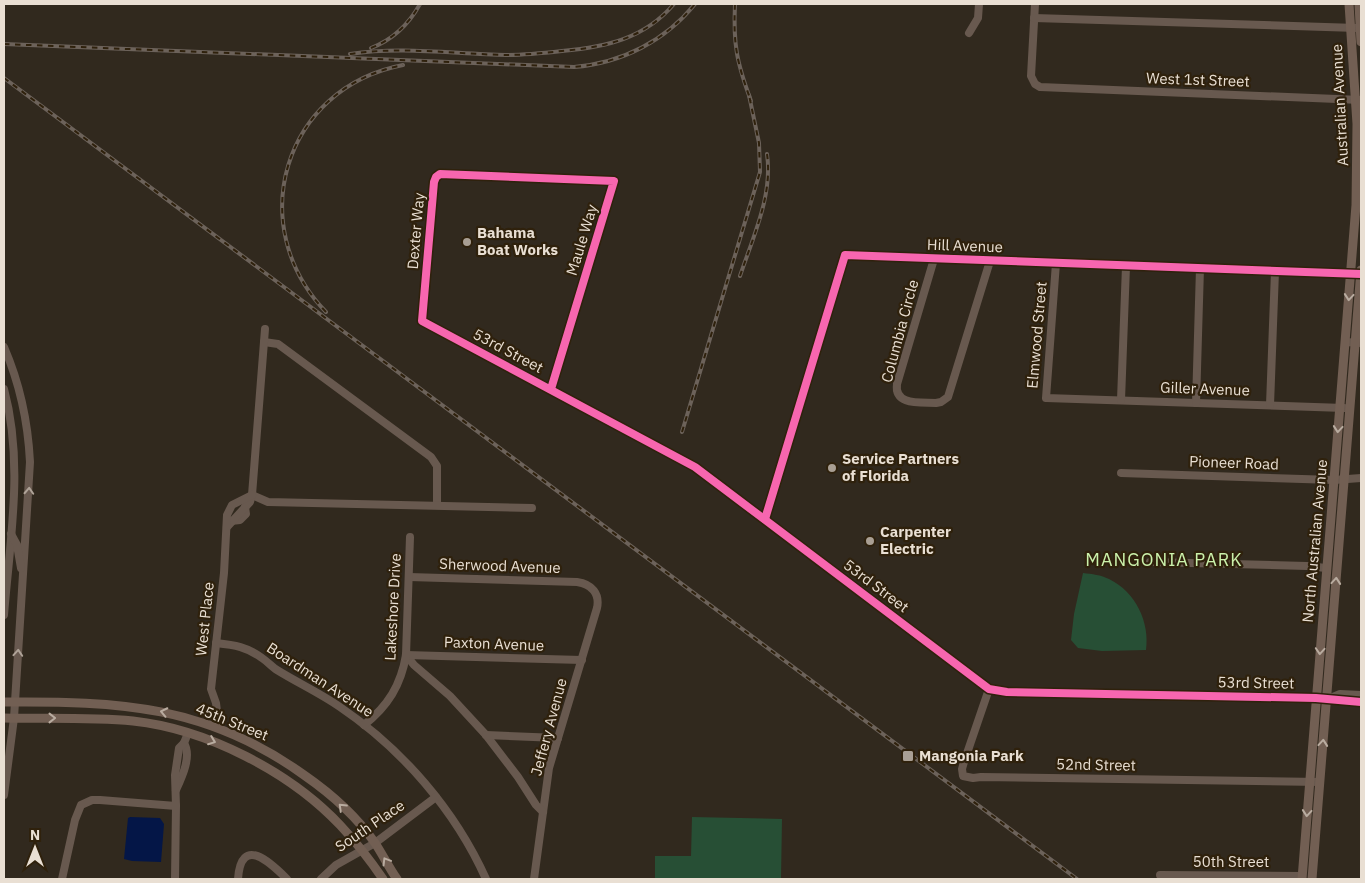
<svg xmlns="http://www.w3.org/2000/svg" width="1365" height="883" viewBox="0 0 1365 883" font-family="'IBM Plex Sans',sans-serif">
<rect width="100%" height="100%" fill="#31291e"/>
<g fill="#274f35">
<path d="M 1083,573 C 1092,574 1101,575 1109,579 C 1136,592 1150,623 1146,650 L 1102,651 L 1078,648 L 1071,640 L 1074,614 Z"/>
<path d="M 692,817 L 782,819 L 781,879 L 655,879 L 655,856 L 691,856 Z"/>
</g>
<path fill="#041647" d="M 130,817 L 160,818 L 164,824 L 161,862 L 132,861 L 124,859 L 128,818 Z"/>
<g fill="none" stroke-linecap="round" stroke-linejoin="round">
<g stroke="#68594f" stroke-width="8">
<path d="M 1035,4 L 1031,76 L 1035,84 L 1040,87 L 1361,100"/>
<path d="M 1034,18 L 1357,28"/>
<path d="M 969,33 L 978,18 L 979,4"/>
<path d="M 934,259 L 897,384 C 894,406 921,402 936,403 L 941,402 L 948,397 L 990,261"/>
<path d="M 1056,263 L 1046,398 L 1344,408"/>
<path d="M 264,342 L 278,344 L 431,457 L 437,466 L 437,505"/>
<path d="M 1345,342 L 1361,343"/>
<path d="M 4,347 C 20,384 28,422 30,462 L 14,718 L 4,795"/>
<path d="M 4,389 C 24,463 10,539 4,615"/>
<path d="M 551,389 L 614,181 L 440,174 L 436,177 L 434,182 L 422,321 L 695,467 L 989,689 L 1007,692 L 1316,698 L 1361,702"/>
<path d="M 1121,400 L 1126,266"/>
<path d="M 1196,403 L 1200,268"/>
<path d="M 1270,405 L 1275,271"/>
<path d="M 1121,473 L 1334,480 L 1361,478"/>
<path d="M 252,495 L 268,502 L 532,508"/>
<path d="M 765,519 L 845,255 L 1361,274"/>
<path d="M 231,521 L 240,520 L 246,514 L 245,507"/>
<path d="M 227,527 L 250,502 L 252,495 L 265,329"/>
<path d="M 11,534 L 17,545 L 21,568"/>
<path d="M 1150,562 L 1307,566 L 1326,568"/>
<path d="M 409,577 L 577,582 C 592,584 600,594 597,608 L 549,768 L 534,879"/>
<path d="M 216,643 C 235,645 247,647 262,658 C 268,662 272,667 277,670 C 298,683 320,693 340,707 C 402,749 455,810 486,879"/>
<path d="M 406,655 L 414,665 L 450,696 L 486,735 L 518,777 L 536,805 L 543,812"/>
<path d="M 406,655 L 582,660"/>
<path d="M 989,689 L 964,762 L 962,769 L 963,776 L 973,778 L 981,777 L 1320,782"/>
<path d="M 1328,699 L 1340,694 L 1361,695"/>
<path d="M 364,725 C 388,706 401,685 406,655 L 410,537"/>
<path d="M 219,728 L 216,703 L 211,689 L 224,573 L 227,515 L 232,505 L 252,495"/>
<path d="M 486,735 L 558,738"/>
<path d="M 176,790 C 182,777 192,756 184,743"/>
<path d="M 1160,875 L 1302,876"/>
<path d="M 62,879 L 75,820 L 81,805 L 92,800 L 100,800 L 176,806"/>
<path d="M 175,879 L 176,806 L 175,775 L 179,748 L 184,743 L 188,733"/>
<path d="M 238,879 C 241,834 271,863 287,879"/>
<path d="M 321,879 L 336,865 L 375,843 L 436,797"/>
</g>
<g stroke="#725f53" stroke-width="9">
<path d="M 1359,4 L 1361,42"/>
<path d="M 4,702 C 119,701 207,705 304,775 C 330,793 357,817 375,843 C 383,855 389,868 397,879"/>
<path d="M 4,718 C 47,719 90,717 133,721 C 207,729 290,772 340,825 C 356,842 370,860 383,879"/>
<path d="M 1302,879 L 1356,205 L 1357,124 L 1349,4"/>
<path d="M 1312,879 L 1361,270"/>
</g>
<g stroke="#6c625a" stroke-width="4">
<g id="rail">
<path d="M 735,4 C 733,45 737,63 751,101"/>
<path d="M 4,44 L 574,67 C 622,63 665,41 695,4"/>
<path d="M 371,48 C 392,40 409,24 420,4"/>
<path d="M 350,54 C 401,46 454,54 506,55 C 524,55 544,53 562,51 C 606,47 644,39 674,4"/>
<path d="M 4,78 L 1077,879"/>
<path d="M 740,276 C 753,237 773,195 767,154"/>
<path d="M 326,312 C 243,226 283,88 403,65"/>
<path d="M 682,432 L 760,172 L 759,143 L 749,95"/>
</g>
</g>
<use href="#rail" stroke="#2f210c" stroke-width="2" stroke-dasharray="5.5" stroke-linecap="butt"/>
<g stroke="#2f210c" stroke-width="11">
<g id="cycleway">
<path d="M 551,389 L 614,181 L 440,174 L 436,177 L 434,182 L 422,321 L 695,467 L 989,689 L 1007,692 L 1316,698 L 1361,702"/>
<path d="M 765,519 L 845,255 L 1361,274"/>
</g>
</g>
<use href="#cycleway" stroke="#f766af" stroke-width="8"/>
</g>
<defs><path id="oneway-chevron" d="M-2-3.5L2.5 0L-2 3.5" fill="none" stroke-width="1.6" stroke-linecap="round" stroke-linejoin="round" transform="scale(1.25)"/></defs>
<g stroke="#b9aca0">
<use href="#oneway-chevron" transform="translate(1349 297) rotate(95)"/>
<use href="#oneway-chevron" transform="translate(1338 429) rotate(95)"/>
<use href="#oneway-chevron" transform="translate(1336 581) rotate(-85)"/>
<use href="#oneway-chevron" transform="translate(1320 651) rotate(94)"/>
<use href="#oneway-chevron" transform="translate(164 712) rotate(-168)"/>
<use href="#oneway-chevron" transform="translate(52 718)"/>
<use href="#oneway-chevron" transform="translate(212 741) rotate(21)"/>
<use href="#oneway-chevron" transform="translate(1323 743) rotate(-85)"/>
<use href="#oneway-chevron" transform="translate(342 807) rotate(-136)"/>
<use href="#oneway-chevron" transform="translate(1307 813) rotate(95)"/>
<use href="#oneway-chevron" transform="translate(386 861) rotate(-121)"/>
</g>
<g stroke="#afa398">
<use href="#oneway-chevron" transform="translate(29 491) rotate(-87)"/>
<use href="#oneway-chevron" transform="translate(18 653) rotate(-86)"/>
</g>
<g fill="#a99f94" stroke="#2f210c" stroke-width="2">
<circle cx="467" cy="242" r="5"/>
<circle cx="832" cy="468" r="5"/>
<circle cx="870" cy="541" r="5"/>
<rect x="902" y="750" width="12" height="12" rx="2.5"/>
</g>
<g text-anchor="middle" stroke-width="4.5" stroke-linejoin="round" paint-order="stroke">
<g font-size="15" fill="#e9dfd3" stroke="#2f210c">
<text transform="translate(1198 80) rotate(2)" y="5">West 1st Street</text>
<text transform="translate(1340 105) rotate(-93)" y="5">Australian Avenue</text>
<text transform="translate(416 231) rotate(-85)" y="5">Dexter Way</text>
<text transform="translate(582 240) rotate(-73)" y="5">Maule Way</text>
<text transform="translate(965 246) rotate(2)" y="5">Hill Avenue</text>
<text transform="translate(900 331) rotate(-75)" y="5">Columbia Circle</text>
<text transform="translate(1037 335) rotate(-85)" y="5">Elmwood Street</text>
<text transform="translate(508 351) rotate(28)" y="5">53rd Street</text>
<text transform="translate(1205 389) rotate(2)" y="5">Giller Avenue</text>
<text transform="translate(1234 463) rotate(2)" y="5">Pioneer Road</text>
<text transform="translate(1315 541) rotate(-85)" y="5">North Australian Avenue</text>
<text transform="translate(500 566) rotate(2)" y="5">Sherwood Avenue</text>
<text transform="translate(876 586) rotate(37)" y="5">53rd Street</text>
<text transform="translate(393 607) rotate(-87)" y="5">Lakeshore Drive</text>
<text transform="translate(205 619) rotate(-84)" y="5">West Place</text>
<text transform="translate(494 644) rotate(2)" y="5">Paxton Avenue</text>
<text transform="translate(320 680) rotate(33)" y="5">Boardman Avenue</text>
<text transform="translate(1256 683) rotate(1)" y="5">53rd Street</text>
<text transform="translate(232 722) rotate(22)" y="5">45th Street</text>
<text transform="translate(549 727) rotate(-75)" y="5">Jeffery Avenue</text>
<text transform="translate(1096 765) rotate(1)" y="5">52nd Street</text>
<text transform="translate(370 826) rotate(-34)" y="5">South Place</text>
<text x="1231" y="867">50th Street</text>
</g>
<g font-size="15" font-weight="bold" fill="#e9dfd3" stroke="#2f210c" text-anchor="start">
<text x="477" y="238">Bahama<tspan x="477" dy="17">Boat Works</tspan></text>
<text x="842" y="464">Service Partners<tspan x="842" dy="17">of Florida</tspan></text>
<text x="880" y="537">Carpenter<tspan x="880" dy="17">Electric</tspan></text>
<text x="919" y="761">Mangonia Park</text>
</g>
<g font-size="18" letter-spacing="1" fill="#cbf1ab" stroke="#2f210c">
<text x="1164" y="566">MANGONIA PARK</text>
</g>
</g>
<rect width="1365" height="883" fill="none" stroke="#e9dfd3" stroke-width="10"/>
<g transform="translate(35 848)" stroke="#2f210c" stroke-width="4" paint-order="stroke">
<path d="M0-4L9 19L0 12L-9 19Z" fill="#e9dfd3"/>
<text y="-8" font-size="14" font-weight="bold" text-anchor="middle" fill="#e9dfd3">N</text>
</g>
</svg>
